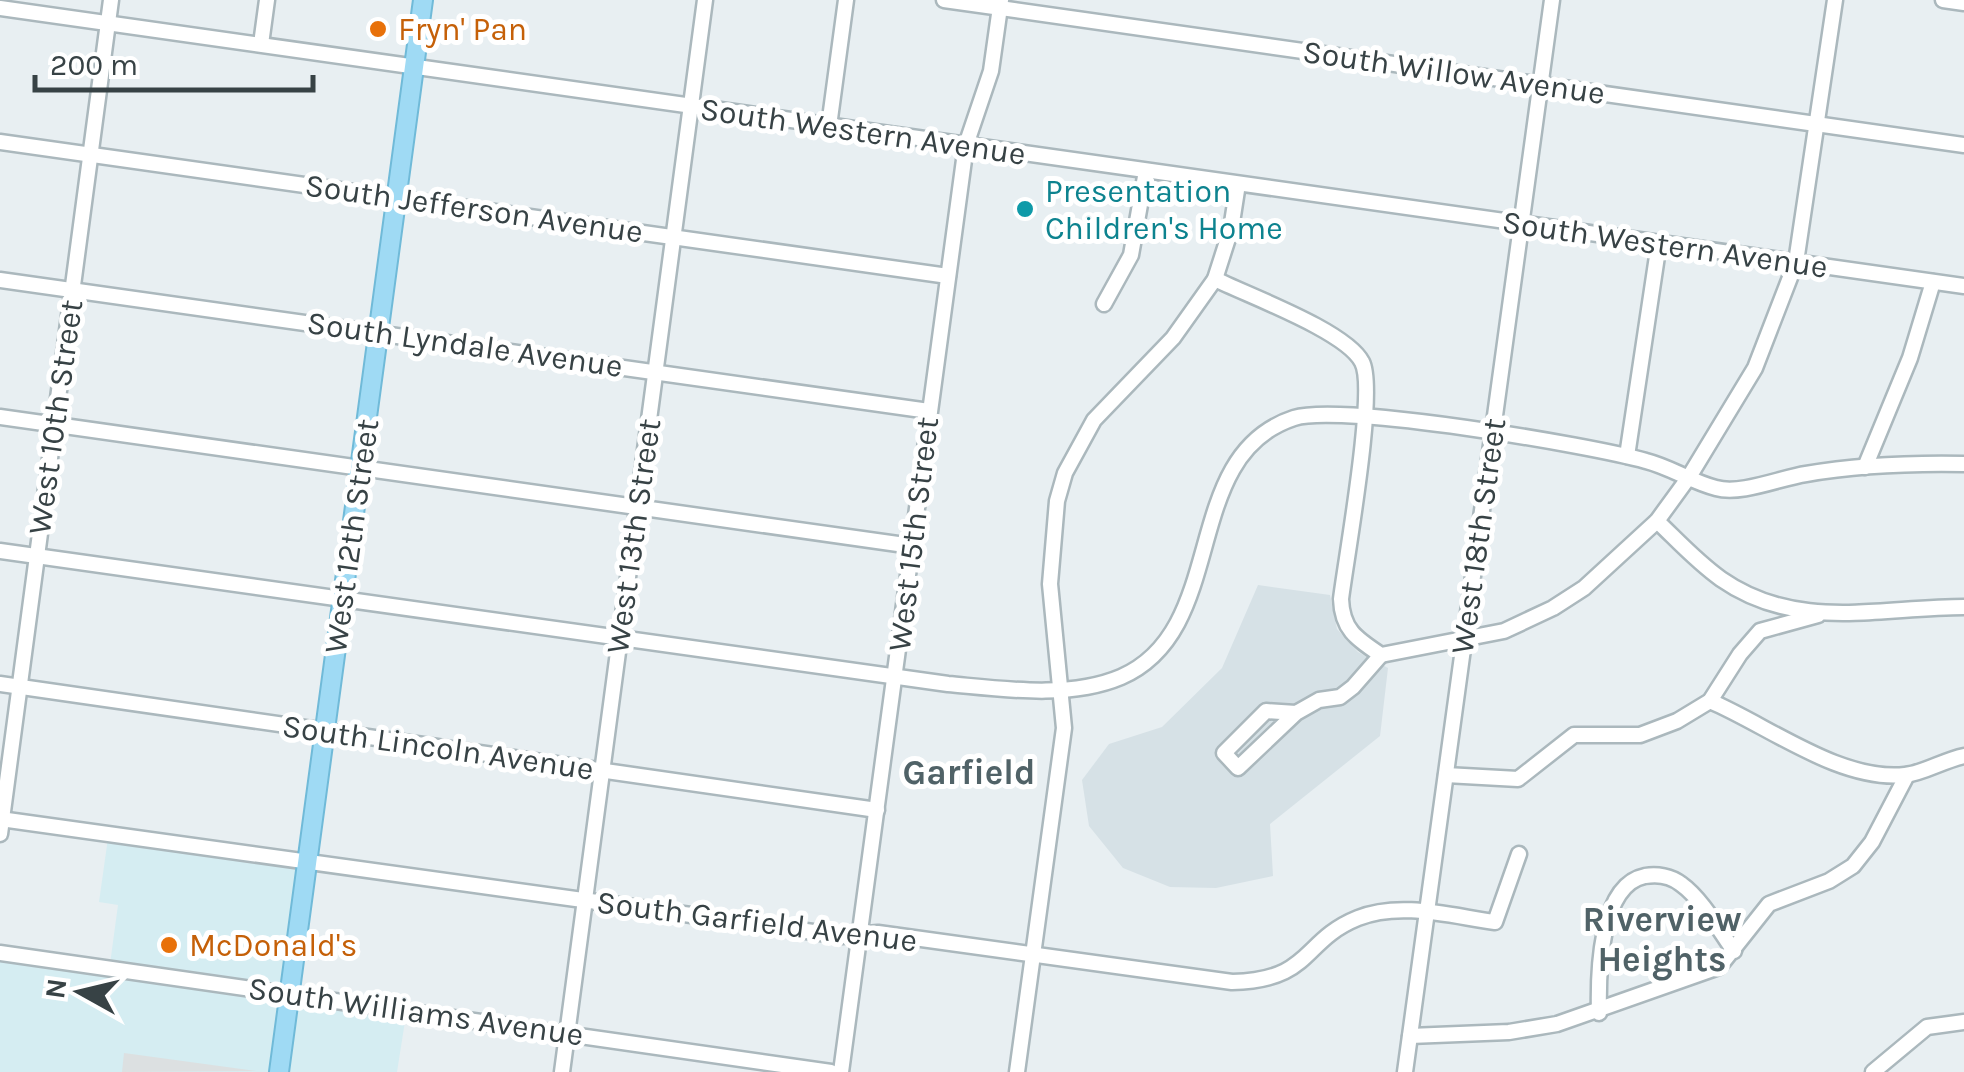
<svg xmlns="http://www.w3.org/2000/svg" width="1964" height="1072" viewBox="0 0 1964 1072" font-family="Karla,sans-serif">
<rect width="100%" height="100%" fill="#e8eff2"/>
<path fill="#d6e1e6" d="M 1258,585 L 1330,595 L 1337,629 L 1358,652 L 1388,668 L 1380,736 L 1270,824 L 1273,876 L 1216,888 L 1170,887 L 1123,868 L 1089,826 L 1082,780 L 1109,744 L 1162,727 L 1222,668 Z"/>
<g fill="#d5edf2">
<path d="M 108,838 L 299,865 L 283,988 L 110,964 L 118,905 L 99,902 Z"/>
<path d="M 0,958 L 281,998 L 270,1072 L 0,1072 Z"/>
<path d="M 294,999 L 406,1015 L 397,1072 L 286,1072 Z"/>
</g>
<path fill="#dce0e1" d="M 124,1053 L 256,1071 L 122,1072 Z"/>
<g fill="none" stroke-linecap="round" stroke-linejoin="round">
<g stroke="#abb8bd" stroke-width="19">
<g id="minor">
<path d="M 944,0 L 1964,145"/>
<path d="M 1943,0 L 1964,3"/>
<path d="M 0,8 L 1964,286"/>
<path d="M 261,44 L 267,0"/>
<path d="M 829,126 L 846,0"/>
<path d="M 0,142 L 948,276"/>
<path d="M 1215,279 C 1249,296 1346,331 1362,362 C 1377,389 1346,558 1341,599 C 1342,630 1357,639 1381,655 L 1504,631 L 1553,608 L 1584,588 L 1657,521 L 1689,477 L 1755,368 L 1796,262 L 1835,0"/>
<path d="M 0,280 L 929,411"/>
<path d="M 1104,304 L 1131,255 L 1146,171"/>
<path d="M 0,417 L 912,546"/>
<path d="M 1627,456 L 1659,243"/>
<path d="M 1865,467 L 1910,358 L 1933,282"/>
<path d="M 1657,521 C 1678,541 1697,562 1721,579 C 1797,632 1879,607 1964,607"/>
<path d="M 0,551 L 948,684 C 1003,689 1069,699 1121,677 C 1231,629 1178,456 1294,418 C 1341,403 1589,445 1646,461 C 1670,467 1692,482 1716,488 C 1741,495 1780,478 1806,474 C 1858,465 1911,463 1964,464"/>
<path d="M 0,684 L 877,810"/>
<path d="M 1710,701 C 1767,725 1840,782 1905,775 C 1924,773 1944,760 1964,756"/>
<path d="M 1296,713 L 1266,711 L 1224,753 L 1238,768 L 1296,713 L 1319,700 L 1340,697 L 1353,687 L 1381,655"/>
<path d="M 1446,775 L 1518,779 L 1574,735 L 1640,735 L 1677,721 L 1710,701 L 1740,654 L 1760,631 L 1818,615"/>
<path d="M 0,819 L 842,936 L 878,933 L 1232,982 C 1313,980 1301,941 1358,918 C 1400,901 1451,916 1495,922 L 1519,854"/>
<path d="M 0,834 L 111,0"/>
<path d="M 0,953 L 831,1072"/>
<path d="M 1599,1013 C 1598,975 1599,885 1645,876 C 1657,874 1671,876 1681,884 C 1702,899 1719,930 1734,951"/>
<path d="M 1410,1036 L 1509,1032 L 1557,1024 L 1719,967 L 1769,904 L 1829,881 L 1853,866 L 1872,842 L 1907,775"/>
<path d="M 562,1072 L 705,0"/>
<path d="M 841,1072 L 966,145 L 991,71 L 1001,0"/>
<path d="M 1017,1072 L 1064,728 L 1050,584 L 1057,501 L 1065,473 L 1094,420 L 1173,338 L 1215,279 L 1231,229 L 1238,184"/>
<path d="M 1405,1072 L 1552,0"/>
<path d="M 1873,1072 L 1927,1027 L 1964,1022"/>
</g>
</g>
<g stroke="#70bad8" stroke-width="22">
<path id="major" d="M 279,1072 L 423,0"/>
</g>
<use href="#minor" stroke="#fff" stroke-width="14"/>
<use href="#major" stroke="#9fdaf4" stroke-width="18"/>
</g>
<g fill="#e8710a" stroke="#fff" stroke-width="4">
<circle cx="378" cy="29" r="10"/>
<circle cx="169" cy="945" r="10"/>
</g>
<circle fill="#0f9aa8" stroke="#fff" stroke-width="4" cx="1025" cy="209" r="10"/>
<g text-anchor="middle" stroke-width="10" stroke-linejoin="round" paint-order="stroke">
<g font-size="32" fill="#c56008" stroke="#fff" text-anchor="start">
<text x="398" y="40">Fryn' Pan</text>
<text x="189" y="956">McDonald's</text>
</g>
<g font-size="32" fill="#374245" stroke="#fff">
<text transform="translate(1454 72) rotate(8)" y="11">South Willow Avenue</text>
<text transform="translate(863 131) rotate(8)" y="11">South Western Avenue</text>
<text transform="translate(474 208) rotate(8)" y="11">South Jefferson Avenue</text>
<text transform="translate(1665 244) rotate(8)" y="11">South Western Avenue</text>
<text transform="translate(465 344) rotate(8)" y="11">South Lyndale Avenue</text>
<text transform="translate(55 417) rotate(-82)" y="11">West 10th Street</text>
<text transform="translate(913 534) rotate(-83)" y="11">West 15th Street</text>
<text transform="translate(351 536) rotate(-82)" y="11">West 12th Street</text>
<text transform="translate(633 536) rotate(-82)" y="11">West 13th Street</text>
<text transform="translate(1478 536) rotate(-82)" y="11">West 18th Street</text>
<text transform="translate(438 747) rotate(8)" y="11">South Lincoln Avenue</text>
<text transform="translate(757 921) rotate(7)" y="11">South Garfield Avenue</text>
<text transform="translate(416 1011) rotate(8)" y="11">South Williams Avenue</text>
</g>
<g font-size="32" fill="#0d838f" stroke="#fff" text-anchor="start">
<text x="1045" y="202">Presentation<tspan x="1045" dy="37">Children's Home</tspan></text>
</g>
<g font-size="35" font-weight="bold" fill="#506267" stroke="#fff">
<text x="969" y="784">Garfield</text>
<text x="1662" y="931">Riverview<tspan x="1662" dy="40">Heights</tspan></text>
</g>
</g>
<g transform="translate(80 992) rotate(278)" stroke="#ffffff" stroke-width="8" paint-order="stroke">
<path d="M0-8L18 38L0 25L-18 38Z" fill="#374245"/>
<text y="-15" font-size="28" font-weight="bold" text-anchor="middle" fill="#374245">N</text>
</g>
<path d="M35 75v15h278v-15" fill="none" stroke="#374245" stroke-width="5"/>
<text x="50" y="75" font-size="30" fill="#374245" stroke="#ffffff" stroke-width="8" paint-order="stroke">200 m</text>
</svg>
